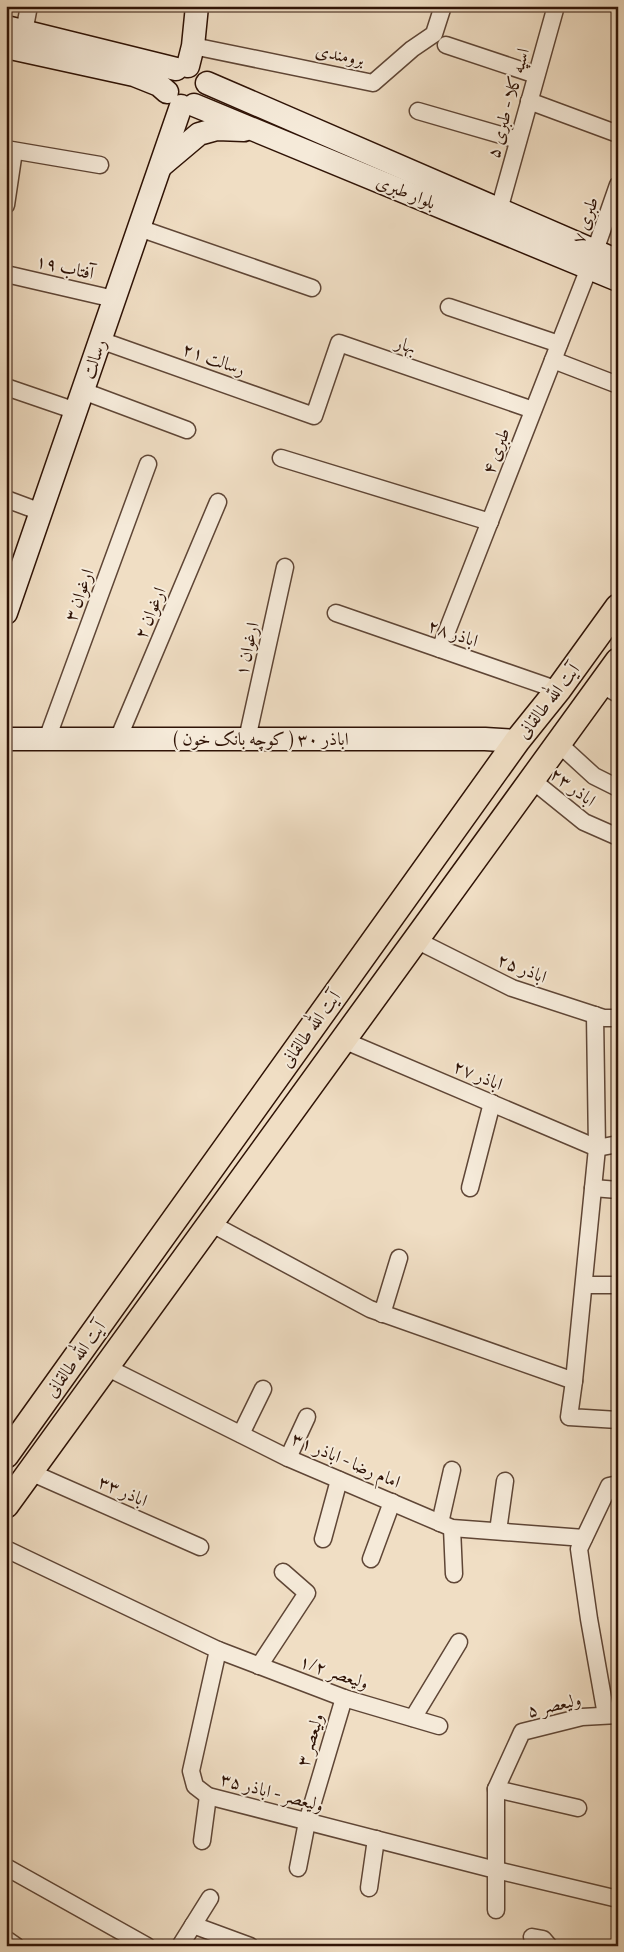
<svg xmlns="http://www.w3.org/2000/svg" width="624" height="1952" viewBox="0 0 624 1952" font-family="Vollkorn,Amiri,serif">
<rect width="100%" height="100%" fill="#f0dec4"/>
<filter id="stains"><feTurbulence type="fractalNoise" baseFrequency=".004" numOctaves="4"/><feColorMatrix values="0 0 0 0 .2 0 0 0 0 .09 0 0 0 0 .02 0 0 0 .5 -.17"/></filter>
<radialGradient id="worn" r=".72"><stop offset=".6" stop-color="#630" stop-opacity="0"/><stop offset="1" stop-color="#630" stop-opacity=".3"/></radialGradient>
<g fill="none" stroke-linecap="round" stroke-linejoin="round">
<g stroke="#5f4636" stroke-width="19">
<g id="street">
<path d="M 24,32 L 29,6"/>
<path d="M 446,45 L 536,75"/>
<path d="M 193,46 L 373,83 L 412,49 L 434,34 L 443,6"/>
<path d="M 529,101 L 618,134"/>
<path d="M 418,111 L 518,140"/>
<path d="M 6,149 L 100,165"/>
<path d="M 6,205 L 14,151"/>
<path d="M 499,210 L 556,6"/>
<path d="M 139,228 L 312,288"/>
<path d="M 6,274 L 114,299"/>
<path d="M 449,307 L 559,344"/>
<path d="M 100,340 L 314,416 L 339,343 L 533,410"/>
<path d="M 553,360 L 618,385"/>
<path d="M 6,387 L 76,411"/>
<path d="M 83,391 L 187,430"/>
<path d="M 281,458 L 490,522"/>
<path d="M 6,499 L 41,512"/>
<path d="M 336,613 L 558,690"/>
<path d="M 440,649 L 589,268 L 618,185"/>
<path d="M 601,684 L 618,694"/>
<path d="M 47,739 L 148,464"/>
<path d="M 118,739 L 218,502"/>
<path d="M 247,739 L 285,567"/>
<path d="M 559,744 L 594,776 L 618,788"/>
<path d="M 532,780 L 584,822 L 618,837"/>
<path d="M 416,940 L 512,988 L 604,1018 L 618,1018"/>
<path d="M 595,1015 L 597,1148 L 574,1381 L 569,1417 L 618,1420"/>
<path d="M 343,1040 L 597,1148 L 618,1144"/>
<path d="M 470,1188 L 492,1103"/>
<path d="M 593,1188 L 618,1190"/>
<path d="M 210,1223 L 370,1309 L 574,1381"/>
<path d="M 584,1285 L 618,1285"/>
<path d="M 382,1314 L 399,1258"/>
<path d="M 106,1367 L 288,1458 L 452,1528 L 584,1538"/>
<path d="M 241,1434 L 263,1389"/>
<path d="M 288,1458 L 307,1417"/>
<path d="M 30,1472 L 200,1547"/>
<path d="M 440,1523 L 452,1470"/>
<path d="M 452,1528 L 454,1574"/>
<path d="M 498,1531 L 505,1481"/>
<path d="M 323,1539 L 339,1480"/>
<path d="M 6,1549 L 218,1650 L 191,1771 L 195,1786 L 208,1796 L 488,1868 L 618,1899"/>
<path d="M 371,1559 L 392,1502"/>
<path d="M 218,1650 L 344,1698 L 439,1726"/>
<path d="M 259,1666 L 307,1593 L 283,1572"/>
<path d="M 606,1715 L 589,1619 L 579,1549 L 609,1486 L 618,1484"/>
<path d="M 413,1718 L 459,1642"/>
<path d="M 496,1789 L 578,1808"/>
<path d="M 202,1841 L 208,1796"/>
<path d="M 6,1867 L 147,1946"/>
<path d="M 298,1868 L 307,1822 L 344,1698"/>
<path d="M 369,1888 L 376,1839"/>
<path d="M 496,1910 L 496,1789 L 522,1732 L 582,1717 L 618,1715"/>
<path d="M 193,1925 L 250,1946"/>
<path d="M 532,1937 L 543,1939 L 549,1946"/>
<path d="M 6,1939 L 16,1946"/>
<path d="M 180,1946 L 210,1898"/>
</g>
</g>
<g stroke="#2f1306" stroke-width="25">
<g id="secondary">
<path d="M 6,27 L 176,69"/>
<path d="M 6,47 L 134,75 L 159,85 L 167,92"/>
<path d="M 188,66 L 193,46 L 197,6"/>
<path d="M 207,83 L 618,261"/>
<path d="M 194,105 L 618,280"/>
<path d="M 161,166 L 199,134 L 217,129 L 244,130"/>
<path d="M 6,613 L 181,106"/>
<path d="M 6,739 L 485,739 L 517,741"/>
</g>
</g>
<g stroke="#2f1306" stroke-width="28">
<g id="primary">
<path d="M 6,1455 L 517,741 L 558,690 L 618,607"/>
<path d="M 6,1505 L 618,661"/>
</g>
</g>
<use href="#street" stroke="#f5ead9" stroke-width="16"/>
<use href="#secondary" stroke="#f5ead9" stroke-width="22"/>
<use href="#primary" stroke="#f0dec4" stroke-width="25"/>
</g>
<g text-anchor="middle" stroke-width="4" stroke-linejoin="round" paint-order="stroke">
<g font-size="18" fill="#2f1306" stroke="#f5ead9">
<text transform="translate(340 55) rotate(12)" y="6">برومندی</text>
<text transform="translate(508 103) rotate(-74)" y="6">اسپه کلا - طبری ۵</text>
<text transform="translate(406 192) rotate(22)" y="6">بلوار طبری</text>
<text transform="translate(585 220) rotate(-71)" y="6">طبری ۷</text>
<text transform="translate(65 267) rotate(13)" y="6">آفتاب ۱۹</text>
<text transform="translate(406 345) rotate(19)" y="6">بهار</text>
<text transform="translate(94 359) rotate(-71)" y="6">رسالت</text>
<text transform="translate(214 359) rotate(20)" y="6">رسالت ۲۱</text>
<text transform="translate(496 451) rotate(-69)" y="6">طبری ۴</text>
<text transform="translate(79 595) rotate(-70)" y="6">ارغوان ۳</text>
<text transform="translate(150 613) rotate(-67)" y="6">ارغوان ۲</text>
<text transform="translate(453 633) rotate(19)" y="6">اباذر ۲۸</text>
<text transform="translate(247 649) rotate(-77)" y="6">ارغوان ۱</text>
<text transform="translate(548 701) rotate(-52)" y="6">آیت الله طالقانی</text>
<text x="261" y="745">اباذر ۳۰ ( کوچه بانک خون )</text>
<text transform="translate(573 787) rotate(37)" y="6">اباذر ۲۳</text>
<text transform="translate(522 968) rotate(22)" y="6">اباذر ۲۵</text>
<text transform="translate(310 1029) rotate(-54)" y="6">آیت الله طالقانی</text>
<text transform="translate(478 1075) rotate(23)" y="6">اباذر ۲۷</text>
<text transform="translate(75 1359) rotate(-54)" y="6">آیت الله طالقانی</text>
<text transform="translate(346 1460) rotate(23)" y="6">امام رضا - اباذر ۳۱</text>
<text transform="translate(123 1491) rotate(24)" y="6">اباذر ۳۳</text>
<text transform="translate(334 1672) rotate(19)" y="6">ولیعصر ۱/۲</text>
<text transform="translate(554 1705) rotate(-13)" y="6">ولیعصر ۵</text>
<text transform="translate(310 1740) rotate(-73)" y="6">ولیعصر ۳</text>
<text transform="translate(272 1792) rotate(15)" y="6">ولیعصر - اباذر ۳۵</text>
</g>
</g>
<rect width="624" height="1952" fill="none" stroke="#f0dec4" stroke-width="25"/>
<rect x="8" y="8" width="609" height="1937" fill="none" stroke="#2f1306" stroke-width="2.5"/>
<rect x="12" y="12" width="599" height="1927" fill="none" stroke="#2f1306"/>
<rect width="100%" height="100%" filter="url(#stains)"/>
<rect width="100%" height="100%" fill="url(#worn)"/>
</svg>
